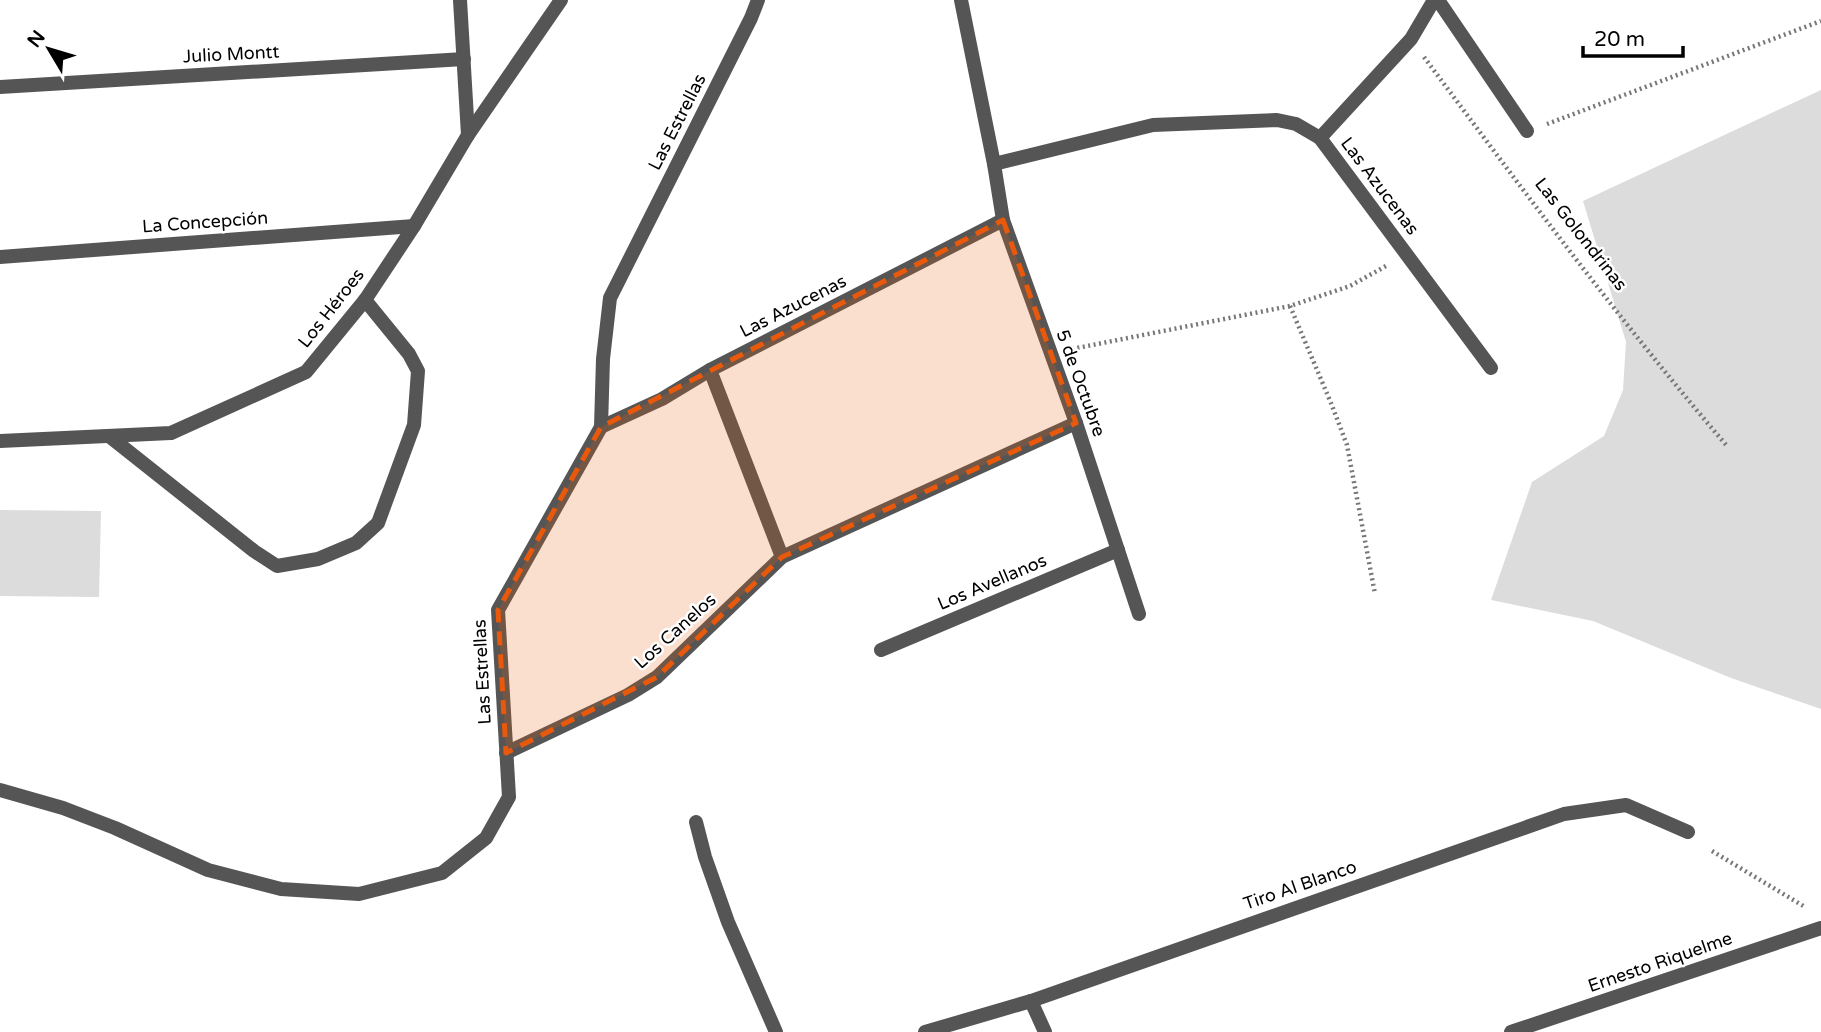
<svg xmlns="http://www.w3.org/2000/svg" width="1821" height="1032" viewBox="0 0 1821 1032" font-family="'Varela Round',sans-serif">
<rect width="100%" height="100%" fill="#fff"/>
<g fill="#dcdcdc">
<path d="M 1821,90 L 1821,709 L 1731,678 L 1593,621 L 1491,600 L 1532,482 L 1604,436 L 1623,390 L 1626,342 L 1583,201 Z"/>
<path d="M 0,510 L 101,511 L 99,597 L 0,596 Z"/>
</g>
<g fill="none" stroke-linecap="round" stroke-linejoin="round">
<g stroke="#777" stroke-width="4.5" stroke-dasharray="2 3.5" stroke-linecap="butt">
<path d="M 1424,57 C 1522,189 1620,321 1727,446"/>
<path d="M 1547,124 L 1821,21"/>
<path d="M 1290,306 L 1331,403 L 1347,445 L 1375,594"/>
<path d="M 1072,349 L 1290,306 L 1350,286 L 1386,266"/>
<path d="M 1712,851 L 1805,907"/>
</g>
<g stroke="#555" stroke-width="14">
<path d="M 460,0 L 468,135"/>
<path d="M 961,0 L 994,164 L 1003,220 L 1076,423 L 1139,614"/>
<path d="M 1438,0 L 1527,131"/>
<path d="M 0,87 L 464,59"/>
<path d="M 1320,138 L 1411,39 L 1434,0"/>
<path d="M 994,164 L 1153,125 L 1277,120 L 1296,124 L 1320,138 L 1491,368"/>
<path d="M 0,257 L 414,226"/>
<path d="M 710,370 L 782,557"/>
<path d="M 601,427 L 662,399 L 710,370 L 1003,220"/>
<path d="M 109,436 L 254,551 L 277,566 L 318,559 L 356,543 L 378,523 L 414,425 L 418,371 L 409,354 L 365,300"/>
<path d="M 0,441 L 171,433 L 306,372 L 365,300 L 414,226 L 468,135 L 561,0"/>
<path d="M 881,650 L 1118,550"/>
<path d="M 506,753 L 628,695 L 657,677 L 782,557 L 1076,423"/>
<path d="M 0,790 L 63,808 L 115,828 L 208,870 L 281,889 L 359,894 L 442,873 L 486,838 L 509,797 L 498,610 L 601,427 L 603,359 L 610,298 L 751,18 L 758,0"/>
<path d="M 696,822 L 705,857 L 728,922 L 776,1032"/>
<path d="M 1031,1001 L 1045,1032"/>
<path d="M 925,1032 L 1031,1001 L 1564,814 L 1626,805 L 1688,832"/>
<path d="M 1511,1032 L 1821,928"/>
</g>
</g>
<path fill="#e8590c" fill-opacity="0.2" stroke="#e8590c" stroke-width="5" stroke-dasharray="14 9" stroke-linejoin="round" d="M 1003,220 L 1076,423 L 782,557 L 657,677 L 506,753 L 498,610 L 601,427 Z"/>
<g text-anchor="middle" stroke-width="5" stroke-linejoin="round" paint-order="stroke">
<g font-size="18" fill="#000" stroke="#fff">
<text transform="translate(231 54) rotate(-3)" y="6">Julio Montt</text>
<text transform="translate(677 122) rotate(-63)" y="6">Las Estrellas</text>
<text transform="translate(1380 186) rotate(53)" y="6">Las Azucenas</text>
<text transform="translate(205 222) rotate(-4)" y="6">La Concepción</text>
<text transform="translate(1581 234) rotate(52)" y="6">Las Golondrinas</text>
<text transform="translate(793 306) rotate(-27)" y="6">Las Azucenas</text>
<text transform="translate(331 308) rotate(-52)" y="6">Los Héroes</text>
<text transform="translate(1081 383) rotate(70)" y="6">5 de Octubre</text>
<text transform="translate(992 582) rotate(-23)" y="6">Los Avellanos</text>
<text transform="translate(675 631) rotate(-42)" y="6">Los Canelos</text>
<text transform="translate(482 672) rotate(-93)" y="6">Las Estrellas</text>
<text transform="translate(1300 885) rotate(-19)" y="6">Tiro Al Blanco</text>
<text transform="translate(1660 962) rotate(-19)" y="6">Ernesto Riquelme</text>
</g>
</g>
<g transform="translate(49 49) rotate(308)" stroke="#ffffff" stroke-width="5" paint-order="stroke">
<path d="M0-5L12 26L0 18L-12 26Z" fill="#000000"/>
<text y="-10" font-size="19" font-weight="bold" text-anchor="middle" fill="#000000">N</text>
</g>
<path d="M1583 46v10h100v-10" fill="none" stroke="#000000" stroke-width="3.5"/>
<text x="1594" y="46" font-size="21" fill="#000000" stroke="#ffffff" stroke-width="5" paint-order="stroke">20 m</text>
</svg>
